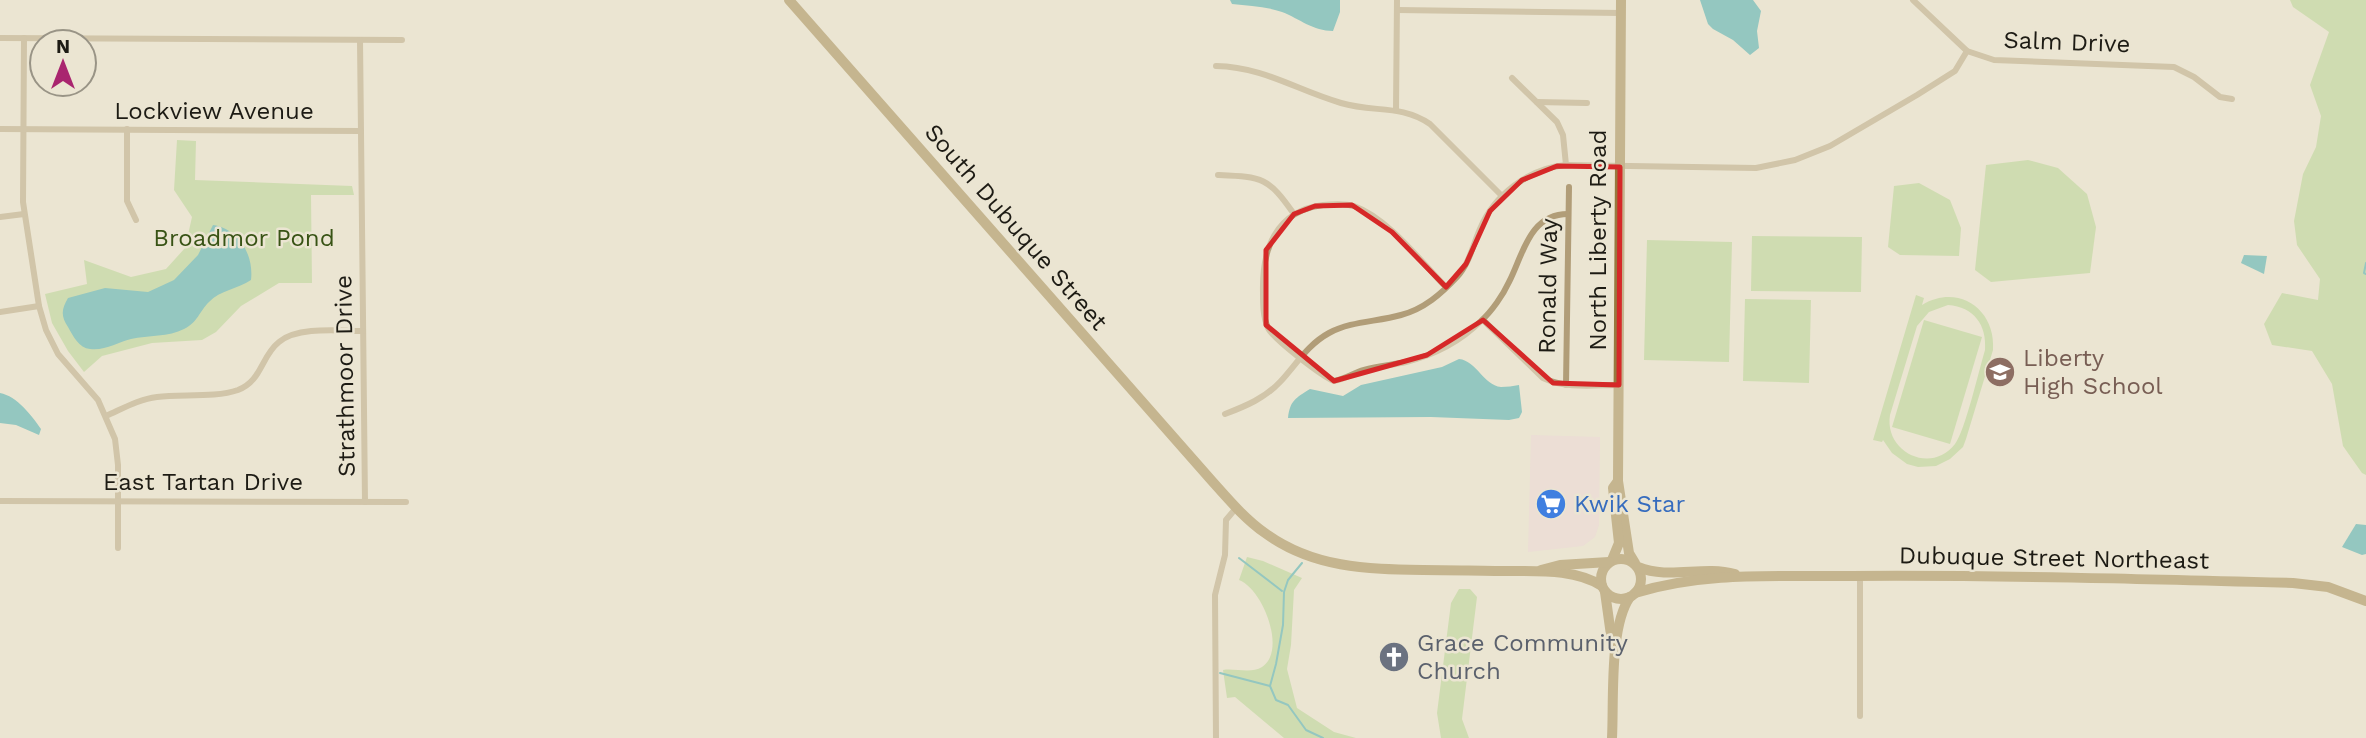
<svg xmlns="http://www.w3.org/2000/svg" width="2366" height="738" viewBox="0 0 2366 738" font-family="'Work Sans',sans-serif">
<rect width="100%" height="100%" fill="#ebe5d2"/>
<path fill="#edd4da" d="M 1531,435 L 1600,437 L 1599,525 L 1595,537 L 1583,546 L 1528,552 Z"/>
<g fill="#aed08b" fill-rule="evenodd">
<path d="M 2290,0 L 2366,0 L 2366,475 L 2362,473 L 2343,446 L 2332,384 L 2312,351 L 2272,345 L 2264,324 L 2282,293 L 2318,300 L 2320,279 L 2297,245 L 2294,221 L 2303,174 L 2316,147 L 2321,116 L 2310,85 L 2329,32 L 2293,7 Z"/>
<path d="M 177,140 L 196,141 L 195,180 L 352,186 L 354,195 L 311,195 L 312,283 L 279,283 L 241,306 L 216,332 L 202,340 L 152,343 L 102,356 L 84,372 L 68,351 L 52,323 L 45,294 L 87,284 L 84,260 L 131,277 L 166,269 L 185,248 L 192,217 L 174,190 Z"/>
<path d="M 2028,160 L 2058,168 L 2087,194 L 2096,227 L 2090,273 L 1991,282 L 1975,270 L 1986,165 Z"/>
<path d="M 1919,183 L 1950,200 L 1961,228 L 1959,256 L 1900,255 L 1888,247 L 1894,186 Z"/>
<path d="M 1752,236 L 1862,237 L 1861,292 L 1751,291 Z"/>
<path d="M 1647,240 L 1732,242 L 1729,362 L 1644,360 Z"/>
<path d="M 1916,295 L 1924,298 L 1922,305 C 1959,283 1996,310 1993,350 L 1966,439 L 1963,447 L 1950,459 L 1936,466 L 1918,467 L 1907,464 L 1892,453 L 1883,440 L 1882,442 L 1873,440 ZM 1948,305 C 1974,307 1987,325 1985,350 C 1979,370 1965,431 1955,444 C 1931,475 1884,452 1890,415 L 1917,326 L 1929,312 Z"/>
<path d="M 1745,299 L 1811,300 L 1809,383 L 1743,381 Z"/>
<path d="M 1924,320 L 1982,337 L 1950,444 L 1892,427 Z"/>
<path d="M 1247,557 L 1263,561 L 1302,578 L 1294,590 L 1291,645 L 1287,669 L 1297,708 L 1334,732 L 1356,738 L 1284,738 L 1235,697 L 1227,698 L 1223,670 C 1235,668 1251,674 1262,667 C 1287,651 1263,589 1239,580 Z"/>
<path d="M 1459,589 L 1470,589 L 1477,597 L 1462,719 L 1469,738 L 1441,738 L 1437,713 L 1451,603 Z"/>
</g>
<g fill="#2ba2aa">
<path d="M 1230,0 L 1340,0 L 1340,12 L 1333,31 C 1313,31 1300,19 1282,12 C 1265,6 1249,6 1232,4 Z"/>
<path d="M 1700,0 L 1753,0 L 1761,11 L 1757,31 L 1759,48 L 1750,55 L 1733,40 L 1713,29 L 1708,24 Z"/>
<path d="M 213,225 C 239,229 254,255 251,280 C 238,289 220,290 209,302 C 199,312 198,322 184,329 C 169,337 148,335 131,339 C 118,342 105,351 90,349 C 79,348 73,336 68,327 C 61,316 61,310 68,298 L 105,288 L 148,292 L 174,280 L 198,255 Z"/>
<path d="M 2244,255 L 2267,256 L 2264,274 L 2241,263 Z"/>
<path d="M 1459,359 C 1477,361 1483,385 1501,387 C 1507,387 1513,386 1519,385 L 1522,412 L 1519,418 L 1509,420 L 1431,417 L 1288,418 C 1290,400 1296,398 1310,389 L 1343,396 L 1361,385 L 1442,367 Z"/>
<path d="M 0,393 C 17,396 32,416 41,429 L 39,435 L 16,425 L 0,423 Z"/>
<path d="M 2356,524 L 2366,525 L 2366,554 L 2362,555 L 2342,547 Z"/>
</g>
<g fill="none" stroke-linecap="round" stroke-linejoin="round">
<g stroke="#2ba2aa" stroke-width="2">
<path d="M 2366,263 L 2364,273 L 2366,274"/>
<path d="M 1239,558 L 1282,591"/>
<path d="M 1302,563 L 1288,580 L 1284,592 L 1283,625 L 1276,664 L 1270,686 L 1276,700 L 1288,705 L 1306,730 L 1323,738"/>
<path d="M 1220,673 L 1270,686"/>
</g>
<g stroke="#b19d78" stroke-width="6">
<path d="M 1913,0 L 1967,51 L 1994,60 L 2174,67 L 2194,77 L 2220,97 L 2232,99"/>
<path d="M 1397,10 L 1621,13"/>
<path d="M 0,38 L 402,40"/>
<path d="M 24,38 L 23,202 L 39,306 L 46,330 L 58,354 L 98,400 L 115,439 L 118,465 L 118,548"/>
<path d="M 360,40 L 365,502"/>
<path d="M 1216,66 C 1264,67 1296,90 1341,103 C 1374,113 1400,104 1430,124 L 1502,196"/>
<path d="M 1512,78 L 1557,122 L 1563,135 L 1566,165"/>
<path d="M 1537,102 L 1587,103"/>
<path d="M 1396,110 L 1397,0"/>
<path d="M 0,129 L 361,131"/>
<path d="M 127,129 L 127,201 L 136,220"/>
<path d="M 1218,175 C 1263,177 1268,177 1294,214"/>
<path d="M 0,217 L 24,214"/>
<path d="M 1446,287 C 1421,262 1388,218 1354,206 C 1344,203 1333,204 1323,205 C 1275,211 1262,250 1263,292 C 1263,304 1263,317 1268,328 C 1273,339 1323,377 1334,381 C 1346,379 1353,373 1364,370 C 1378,366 1392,365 1406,362 C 1434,355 1461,341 1481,321 C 1492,311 1503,295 1509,282 C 1523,255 1529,214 1568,214"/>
<path d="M 0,312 L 39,306"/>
<path d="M 1483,320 L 1543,378 C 1566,389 1594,385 1619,385"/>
<path d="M 1566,385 L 1569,187"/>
<path d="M 1225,414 C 1246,406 1265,398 1280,382 C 1296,365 1307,345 1329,333 C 1351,321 1377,322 1401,315 C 1424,309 1441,294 1457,277 C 1469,264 1473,245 1480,229 C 1494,195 1529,168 1566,165 L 1756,168 L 1795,160 L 1830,146 L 1917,95 L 1955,71 L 1967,51"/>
<path d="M 106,416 C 122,409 139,399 157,397 C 182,394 215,398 238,390 C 262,381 261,356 279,342 C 298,326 340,331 363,331"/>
<path d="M 0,501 L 406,502"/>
<path d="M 1860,576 L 1860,716"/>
<path d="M 1216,738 L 1215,595 L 1225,555 L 1226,520 L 1236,508"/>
</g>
<g stroke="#977a3f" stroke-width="10">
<path d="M 789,0 L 1212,481 C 1229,500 1245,519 1265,533 C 1313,568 1366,569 1423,570 C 1453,570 1484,571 1514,571 C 1543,571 1577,570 1602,586"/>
<path d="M 1621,0 L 1618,481 L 1629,553 L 1635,563"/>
<circle cx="1621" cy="579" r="20"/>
<path d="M 1612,560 L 1619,543 L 1613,488 L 1618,481"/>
<path d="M 1638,567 C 1670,580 1702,565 1735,574"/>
<path d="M 1541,570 L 1560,565 L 1609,562"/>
<path d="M 1605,592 L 1611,635 L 1616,642"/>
<path d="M 1635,593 C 1706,571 1778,577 1851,576 C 1998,575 2146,579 2293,583 L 2328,587 L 2366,601"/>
<path d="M 1612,738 C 1614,700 1609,627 1630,597"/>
</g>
</g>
<path d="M0 0H2366V738H0ZM 1557,166 L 1620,167 L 1619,385 L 1553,383 L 1483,320 L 1427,355 L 1334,381 L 1266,325 L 1266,250 L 1294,214 L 1315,206 L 1352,205 L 1392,232 L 1446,287 L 1466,264 L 1490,211 L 1522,180 Z" fill="#ebe5d2" fill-opacity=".55" fill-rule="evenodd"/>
<path fill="none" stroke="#d62828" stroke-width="5" stroke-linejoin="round" d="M 1557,166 L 1620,167 L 1619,385 L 1553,383 L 1483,320 L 1427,355 L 1334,381 L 1266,325 L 1266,250 L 1294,214 L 1315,206 L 1352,205 L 1392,232 L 1446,287 L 1466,264 L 1490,211 L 1522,180 Z"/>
<defs>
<g id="school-disc" transform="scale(1.575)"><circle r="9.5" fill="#8d6e63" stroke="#ebe5d2"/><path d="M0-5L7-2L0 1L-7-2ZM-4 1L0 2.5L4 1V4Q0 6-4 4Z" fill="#fff"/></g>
<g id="supermarket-disc" transform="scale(1.575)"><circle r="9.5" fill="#3f7fe0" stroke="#ebe5d2"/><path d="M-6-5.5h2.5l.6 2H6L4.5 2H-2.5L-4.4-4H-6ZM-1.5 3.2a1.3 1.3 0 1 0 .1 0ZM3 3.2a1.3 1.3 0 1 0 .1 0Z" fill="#fff"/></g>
<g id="church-disc" transform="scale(1.575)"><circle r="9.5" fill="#6b7280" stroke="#ebe5d2"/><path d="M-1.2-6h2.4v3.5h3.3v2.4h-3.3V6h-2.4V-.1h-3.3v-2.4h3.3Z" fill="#fff"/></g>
</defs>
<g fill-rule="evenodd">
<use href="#school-disc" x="2000" y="372"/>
<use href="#supermarket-disc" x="1551" y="504"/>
<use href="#church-disc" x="1394" y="657"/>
</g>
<g text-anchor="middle" stroke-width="5" stroke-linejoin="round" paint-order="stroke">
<g font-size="24" fill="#1d1b14" stroke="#ebe5d2">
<text transform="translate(2067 42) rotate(2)" y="8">Salm Drive</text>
<text x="214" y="119">Lockview Avenue</text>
<text transform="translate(1016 227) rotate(49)" y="8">South Dubuque Street</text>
<text transform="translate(1598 240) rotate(-90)" y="8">North Liberty Road</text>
<text transform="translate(1548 286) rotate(-89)" y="8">Ronald Way</text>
<text transform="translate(345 376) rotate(-91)" y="8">Strathmoor Drive</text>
<text x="203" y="490">East Tartan Drive</text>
<text transform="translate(2054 558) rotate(1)" y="8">Dubuque Street Northeast</text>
</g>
<g font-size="24" fill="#385315" stroke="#ebe5d2">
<text x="244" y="246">Broadmor Pond</text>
</g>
<g font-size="24" fill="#785e54" stroke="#ebe5d2" text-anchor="start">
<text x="2023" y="366">Liberty<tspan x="2023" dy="28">High School</tspan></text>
</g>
<g font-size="24" fill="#366cbe" stroke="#ebe5d2" text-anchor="start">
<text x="1574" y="512">Kwik Star</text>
</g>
<g font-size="24" fill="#5b616d" stroke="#ebe5d2" text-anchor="start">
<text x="1417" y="651">Grace Community<tspan x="1417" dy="28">Church</tspan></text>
</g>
</g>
<g transform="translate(63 63)"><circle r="33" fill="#ebe5d2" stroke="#999486" stroke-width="2"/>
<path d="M0-5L12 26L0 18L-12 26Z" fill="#a9256f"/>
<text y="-10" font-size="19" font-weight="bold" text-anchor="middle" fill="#1d1b14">N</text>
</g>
</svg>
